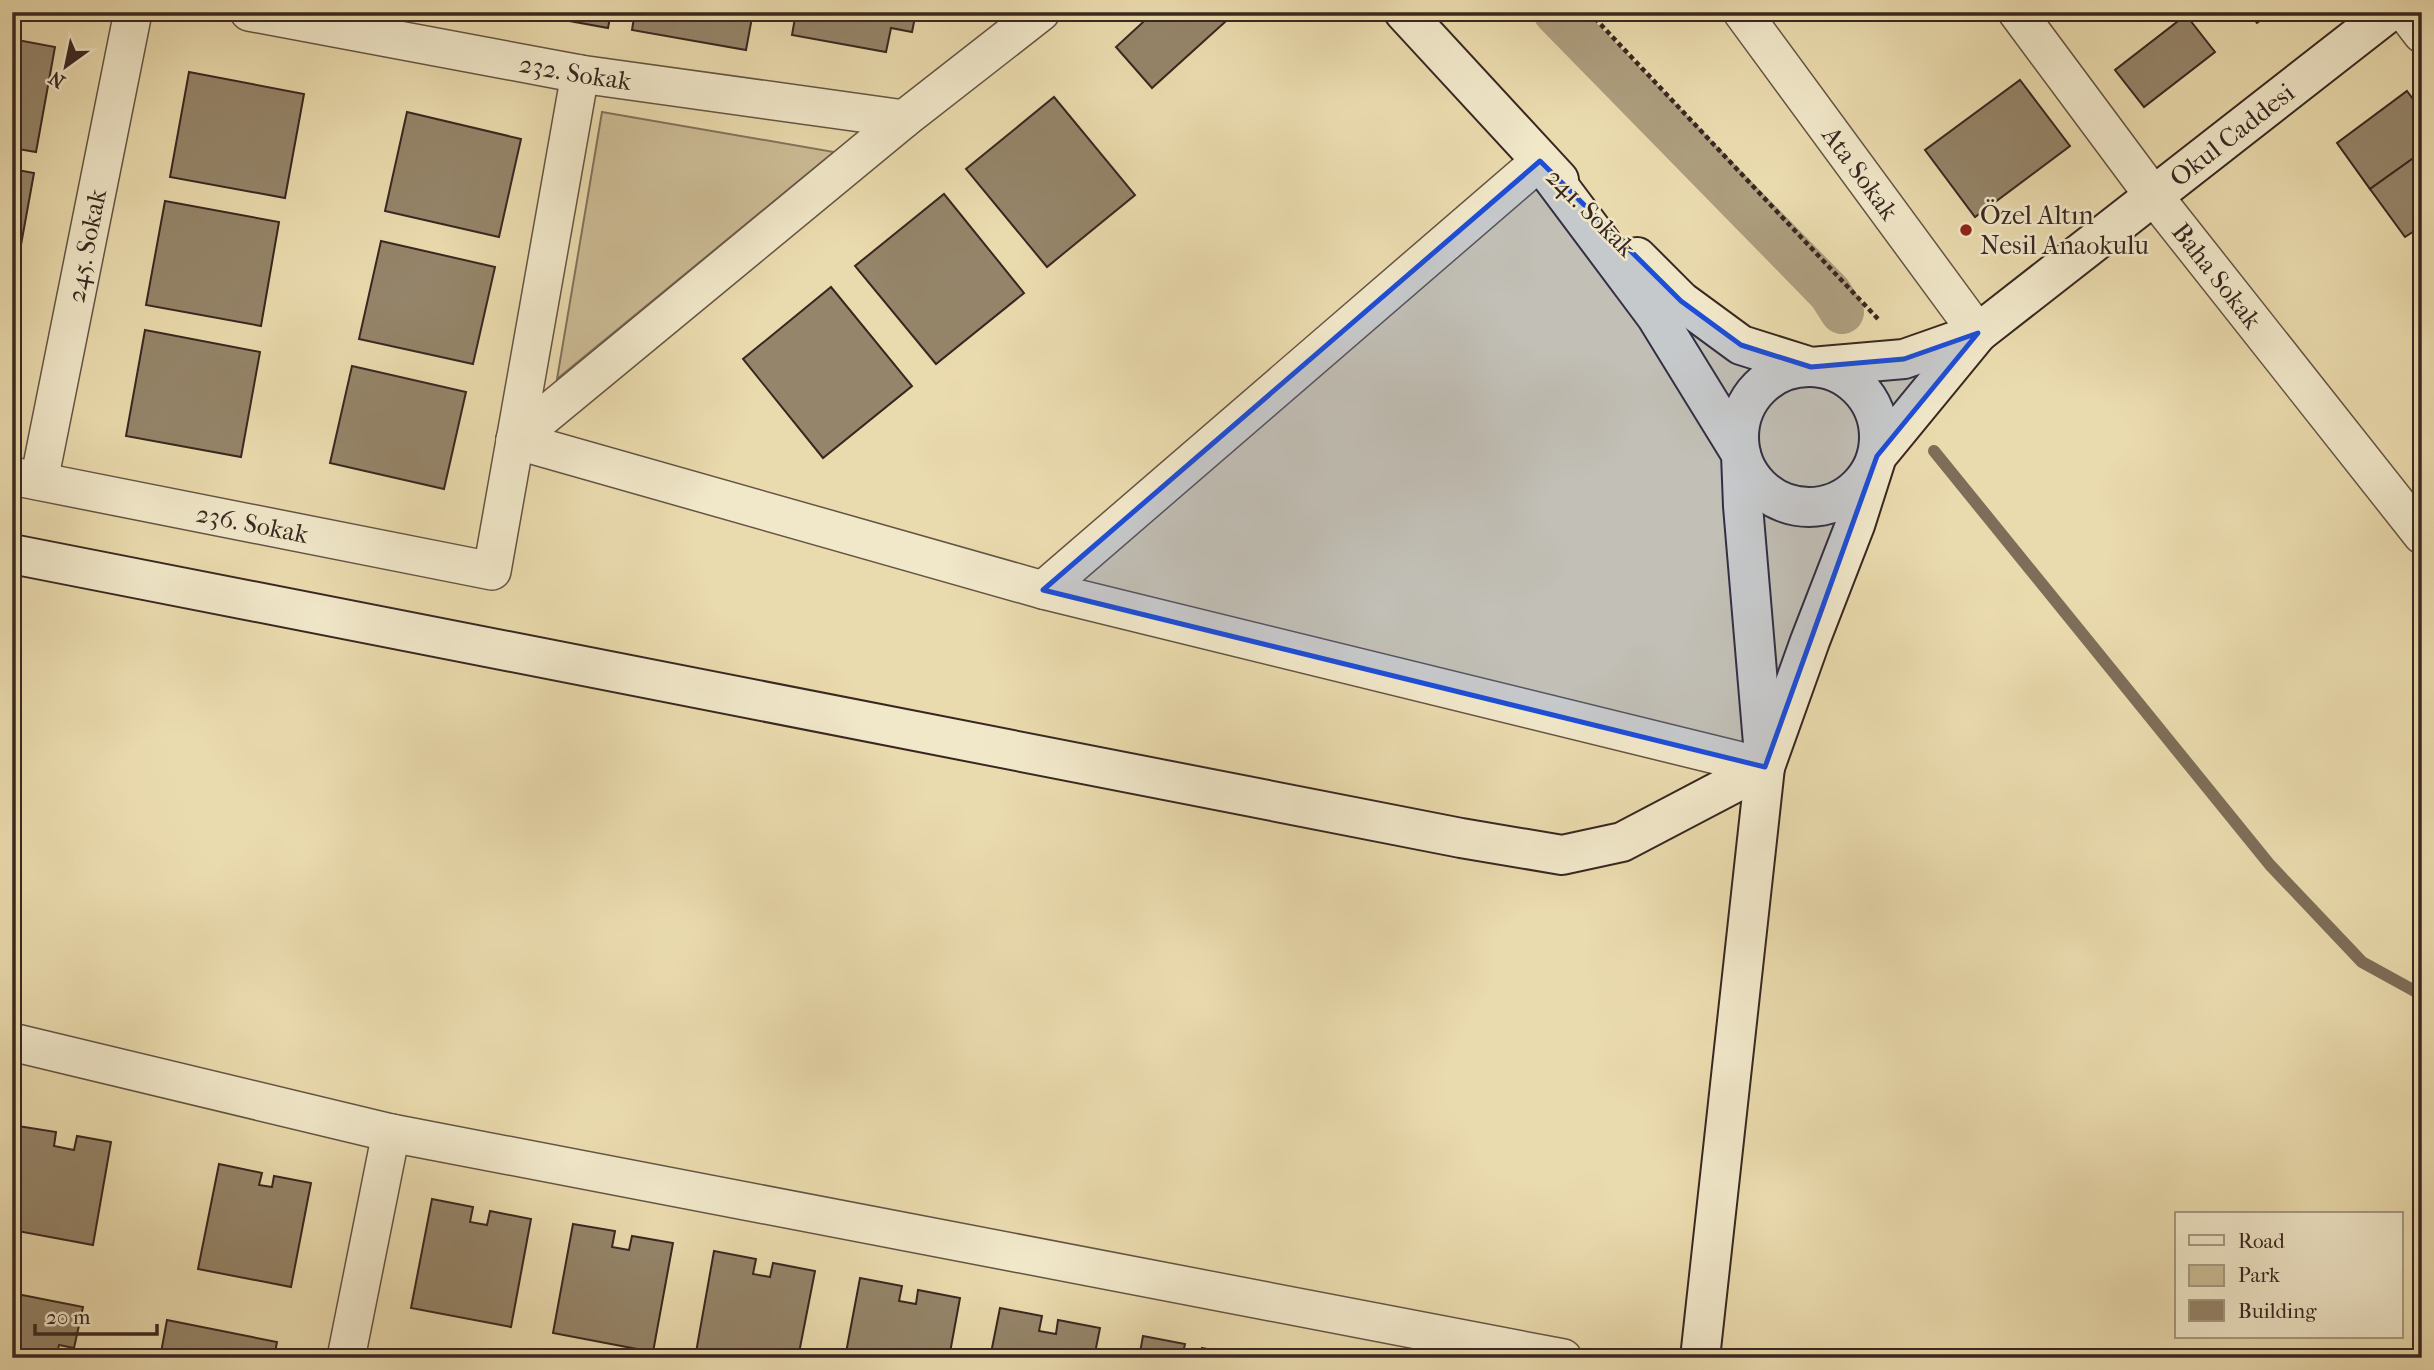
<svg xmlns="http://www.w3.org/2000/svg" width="2434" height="1370" viewBox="0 0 2434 1370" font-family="'IM FELL French Canon',serif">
<rect width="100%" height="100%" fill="#eadbae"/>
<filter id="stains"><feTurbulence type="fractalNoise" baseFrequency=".00286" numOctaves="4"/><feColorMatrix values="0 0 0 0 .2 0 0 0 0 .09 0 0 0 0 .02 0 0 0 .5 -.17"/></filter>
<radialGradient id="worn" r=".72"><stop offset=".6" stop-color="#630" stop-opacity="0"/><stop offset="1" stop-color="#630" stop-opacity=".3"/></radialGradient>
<path fill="#ccbc96" stroke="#82725c" stroke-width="2" d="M 602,112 L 834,152 L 557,379 Z"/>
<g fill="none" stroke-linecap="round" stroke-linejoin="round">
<path stroke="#7e6e59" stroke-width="12" d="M 1934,451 L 2270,865 L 2362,962 L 2422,995"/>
<path stroke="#ad9e7e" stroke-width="44" d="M 1555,12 L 1830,293 L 1842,312"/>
</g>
<g fill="#95856a" stroke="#382721" stroke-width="2">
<path d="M 520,12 L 611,12 L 608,28 Z"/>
<path d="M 635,12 L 753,12 L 746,50 L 632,30 Z"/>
<path d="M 796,12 L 916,12 L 912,32 L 891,28 L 886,52 L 792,35 Z"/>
<path d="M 1154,12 L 1236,12 L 1152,88 L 1116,47 Z"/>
<path d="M 2248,12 L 2272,12 L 2257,23 Z"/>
<path d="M 2186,15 L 2215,52 L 2144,107 L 2115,70 Z"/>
<path d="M 12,39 L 55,47 L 36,152 L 12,148 Z"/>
<path d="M 189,72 L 304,94 L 285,198 L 170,177 Z"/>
<path d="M 2020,80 L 2070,146 L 1975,217 L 1925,150 Z"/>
<path d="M 2407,91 L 2422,111 L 2422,152 L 2370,189 L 2337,143 Z"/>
<path d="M 1054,97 L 1135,195 L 1047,267 L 966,169 Z"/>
<path d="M 407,112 L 521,139 L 499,237 L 385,211 Z"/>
<path d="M 2422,152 L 2422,226 L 2405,237 L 2370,189 Z"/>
<path d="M 12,169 L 34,173 L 15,278 L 12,277 Z"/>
<path d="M 944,194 L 1024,293 L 936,364 L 855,266 Z"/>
<path d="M 165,201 L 279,222 L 261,326 L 146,305 Z"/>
<path d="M 381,241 L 495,267 L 473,364 L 359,339 Z"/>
<path d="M 831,287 L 912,386 L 823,458 L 743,359 Z"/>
<path d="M 145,330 L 260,352 L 241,457 L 126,436 Z"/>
<path d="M 352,366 L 466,392 L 444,489 L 330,463 Z"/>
<path d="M 18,1126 L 56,1132 L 54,1146 L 74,1150 L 77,1136 L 111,1142 L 93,1245 L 12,1230 L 12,1162 Z"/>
<path d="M 219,1164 L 262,1173 L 259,1185 L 272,1187 L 274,1176 L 311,1183 L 291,1287 L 198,1269 Z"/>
<path d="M 432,1199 L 473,1207 L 470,1222 L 487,1225 L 490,1211 L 531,1219 L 511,1327 L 411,1308 Z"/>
<path d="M 573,1224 L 615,1231 L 612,1247 L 629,1250 L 632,1236 L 673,1243 L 653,1352 L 553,1333 Z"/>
<path d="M 714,1251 L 756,1259 L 753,1274 L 770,1277 L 773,1263 L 815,1271 L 798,1358 L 695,1358 Z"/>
<path d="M 860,1278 L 902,1286 L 899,1301 L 916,1304 L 918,1290 L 960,1298 L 949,1358 L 845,1358 Z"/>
<path d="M 12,1293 L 83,1307 L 74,1348 L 59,1345 L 56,1358 L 12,1358 Z"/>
<path d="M 1000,1308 L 1042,1316 L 1039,1331 L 1056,1334 L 1058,1320 L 1100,1328 L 1094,1358 L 990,1358 Z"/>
<path d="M 167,1320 L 277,1342 L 274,1358 L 160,1358 Z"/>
<path d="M 1143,1336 L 1185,1344 L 1182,1358 L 1139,1358 Z"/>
<path d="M 1202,1348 L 1244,1356 L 1243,1358 L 1200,1358 Z"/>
</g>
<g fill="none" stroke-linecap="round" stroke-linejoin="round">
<g stroke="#645444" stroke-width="40">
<g id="street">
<path id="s1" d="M 249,12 L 580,74 L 904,119"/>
<path id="s2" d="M 1742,12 L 1978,333"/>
<path id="s3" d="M 2017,12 L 2153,195 L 2422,535"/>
<path d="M 2405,12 L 2422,34"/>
<path d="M 515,440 L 1043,590 L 1765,767"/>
<path d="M 515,440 L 904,119 L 1041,12"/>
<path id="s4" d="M 12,476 L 492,571 L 580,74"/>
<path id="s5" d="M 39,481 L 133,12"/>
<path d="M 1043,590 L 1540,161"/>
<path d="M 12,1042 L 391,1133 L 1563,1358"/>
<path d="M 346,1358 L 391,1133"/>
</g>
</g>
<g stroke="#382721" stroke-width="42">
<g id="secondary">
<path d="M 1404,12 L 1559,180"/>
<path d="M 1540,161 L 1656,316 L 1741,454 L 1743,506 L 1765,767 L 1700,1358"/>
<path id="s6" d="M 1637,257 L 1681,301 L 1741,345 L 1811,367 L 1904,359 L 1978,333 L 2389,12"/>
<circle cx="1809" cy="437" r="70"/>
<path d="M 12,554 L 1461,838 L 1562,855 L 1622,842 L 1765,767 L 1810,641 L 1855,525 L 1877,456 L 1978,333"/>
</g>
</g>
<path stroke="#382721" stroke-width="4.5" stroke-dasharray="5 3.5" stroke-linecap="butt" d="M 1589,12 L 1879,320"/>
<use href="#street" stroke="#f1e8ca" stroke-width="37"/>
<use href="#secondary" stroke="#f1e8ca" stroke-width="38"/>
</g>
<path fill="#1d4ed8" fill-opacity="0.2" stroke="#1d4ed8" stroke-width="5" stroke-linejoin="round" d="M 1540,161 L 1681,301 L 1741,345 L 1811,367 L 1904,359 L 1978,333 L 1877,456 L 1765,767 L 1043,590 Z"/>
<circle fill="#8f2418" stroke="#f1e8ca" stroke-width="2.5" cx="1966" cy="230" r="7"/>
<g text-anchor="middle" stroke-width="5" stroke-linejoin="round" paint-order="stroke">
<g font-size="26" fill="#382721" stroke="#f1e8ca">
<text dy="9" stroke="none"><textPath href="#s1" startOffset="332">232. Sokak</textPath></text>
<text dy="9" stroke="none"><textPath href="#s6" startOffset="704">Okul Caddesi</textPath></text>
<text dy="9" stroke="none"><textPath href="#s2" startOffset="200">Ata Sokak</textPath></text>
<text transform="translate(1591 212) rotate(45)" y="9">241. Sokak</text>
<text dy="9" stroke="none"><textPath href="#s5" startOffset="240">245. Sokak</textPath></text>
<text dy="9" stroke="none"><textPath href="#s3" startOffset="331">Baha Sokak</textPath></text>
<text dy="9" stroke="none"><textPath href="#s4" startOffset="245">236. Sokak</textPath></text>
</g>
<g font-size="26" fill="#382721" stroke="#f1e8ca" text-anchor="start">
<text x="1980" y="224">Özel Altın<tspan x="1980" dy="30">Nesil Anaokulu</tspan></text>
</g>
</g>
<rect width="2434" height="1370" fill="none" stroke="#eadbae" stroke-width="42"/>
<rect x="14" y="14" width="2406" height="1342" fill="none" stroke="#382721" stroke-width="3.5"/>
<rect x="21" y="21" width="2392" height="1328" fill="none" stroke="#382721" stroke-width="2"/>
<rect x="2175" y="1212" width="228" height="126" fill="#f1e8ca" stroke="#a79b86" stroke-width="2"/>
<rect x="2189" y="1235" width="35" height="10" fill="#f1e8ca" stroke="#a79b86" stroke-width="2"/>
<text x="2238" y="1248" font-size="21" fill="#382721">Road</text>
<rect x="2189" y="1265" width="35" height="21" fill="#ccbc96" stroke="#a79b86" stroke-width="2"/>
<text x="2238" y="1282" font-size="21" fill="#382721">Park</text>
<rect x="2189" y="1300" width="35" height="21" fill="#95856a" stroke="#a79b86" stroke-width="2"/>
<text x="2238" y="1318" font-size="21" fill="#382721">Building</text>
<g transform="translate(66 66) rotate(213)" stroke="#f1e8ca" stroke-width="5" paint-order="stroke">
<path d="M0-5L12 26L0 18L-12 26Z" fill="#382721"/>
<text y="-10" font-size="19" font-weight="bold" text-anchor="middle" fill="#382721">N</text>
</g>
<path d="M35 1324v10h122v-10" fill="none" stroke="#382721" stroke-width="3.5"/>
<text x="46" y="1324" font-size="21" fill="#382721" stroke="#f1e8ca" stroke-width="5" paint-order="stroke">20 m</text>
<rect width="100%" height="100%" filter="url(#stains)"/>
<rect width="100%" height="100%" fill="url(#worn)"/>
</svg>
